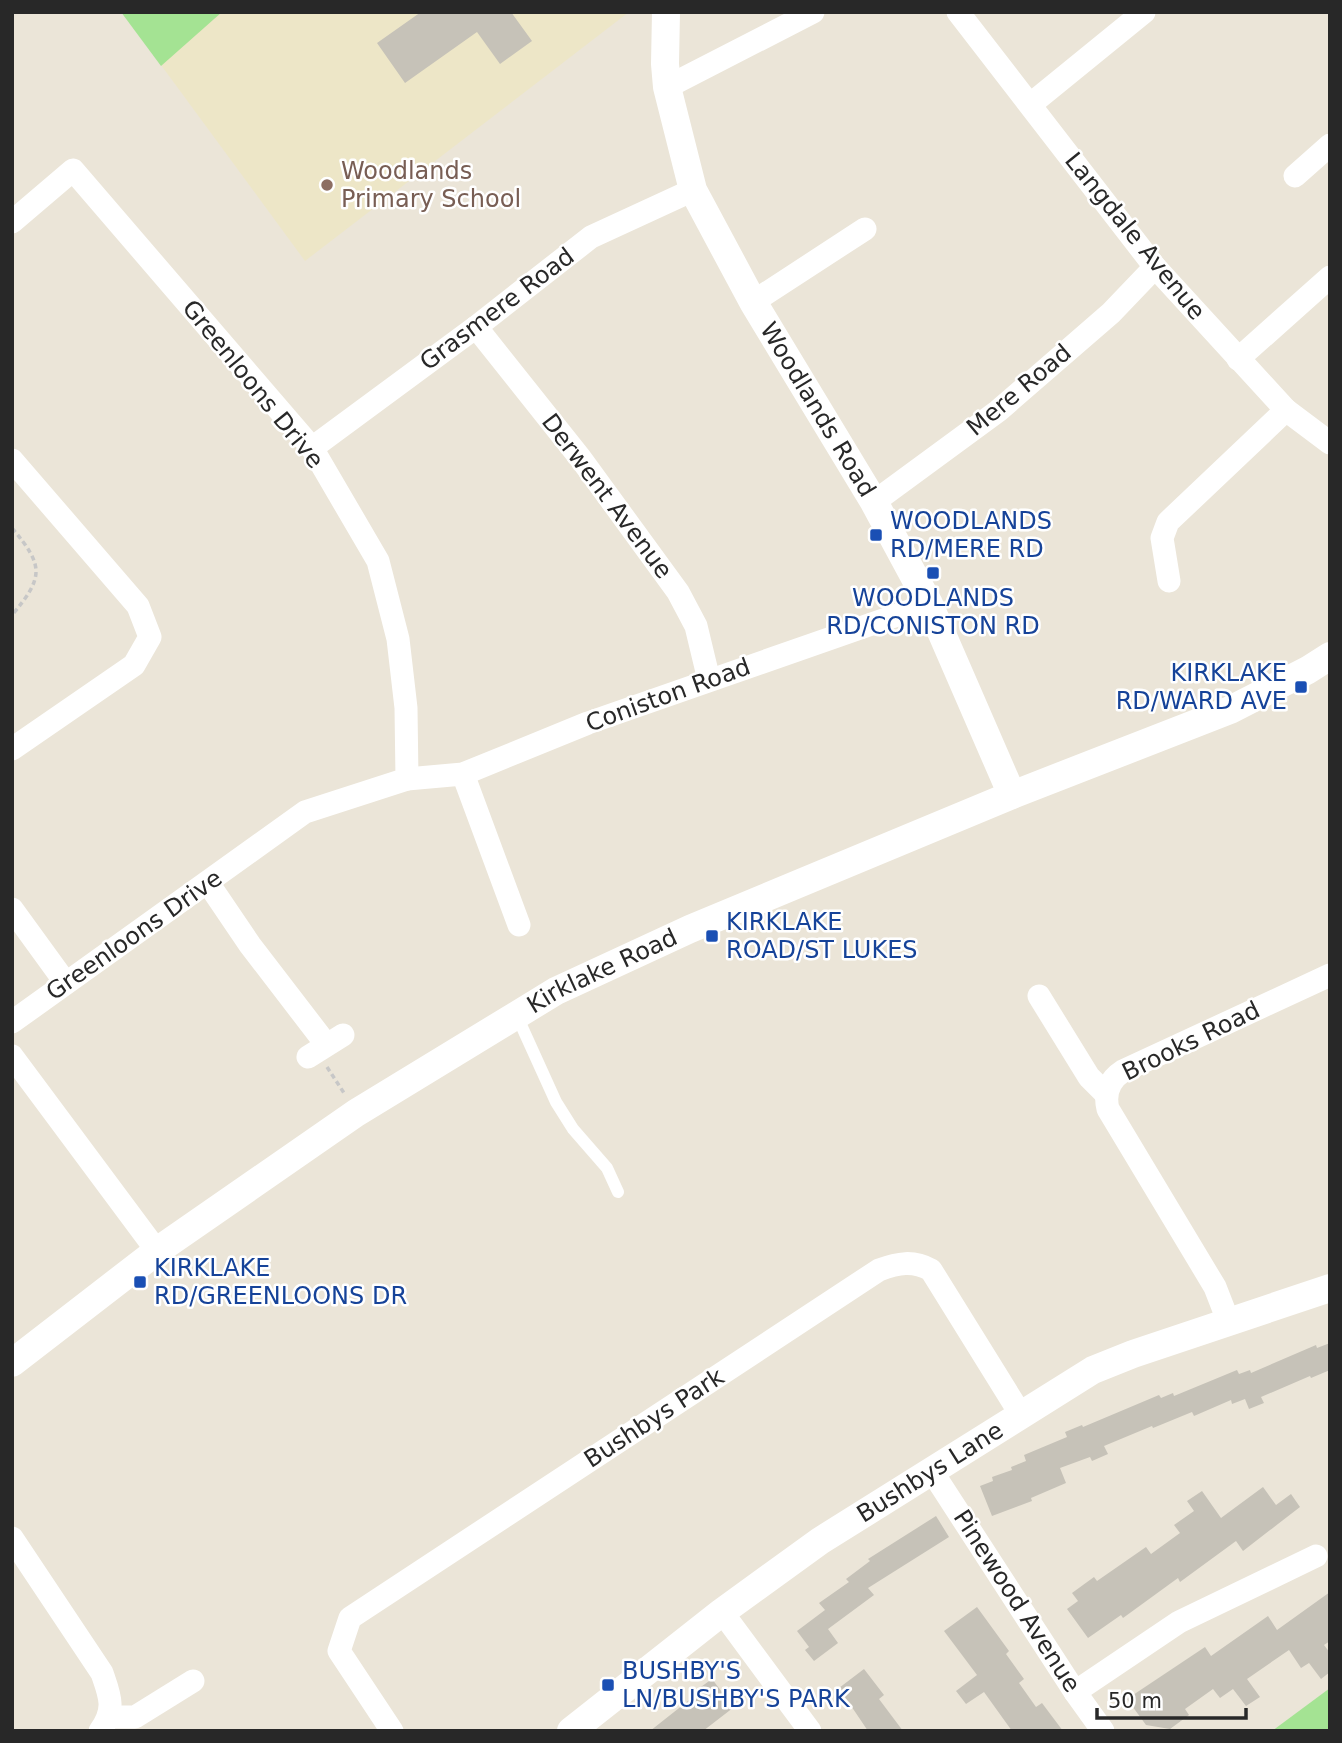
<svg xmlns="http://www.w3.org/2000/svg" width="1342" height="1743" viewBox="0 0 1342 1743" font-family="'DejaVu Sans',sans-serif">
<rect width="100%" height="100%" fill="#ebe5d8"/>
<path fill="#ede6c7" d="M 122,12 L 629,12 L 305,261 Z"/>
<g fill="#a4e393">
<path d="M 121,12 L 222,12 L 161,66 Z"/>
<path d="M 1330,1688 L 1330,1731 L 1272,1731 Z"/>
</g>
<g fill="#c6c2b8">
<path d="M 421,12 L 511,12 L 532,41 L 500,64 L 477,32 L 405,83 L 377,43 Z"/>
<path d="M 1330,1343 L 1330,1370 L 1311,1378 L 1310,1376 L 1261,1397 L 1264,1403 L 1249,1409 L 1245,1399 L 1232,1404 L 1231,1400 L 1194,1416 L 1192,1412 L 1153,1428 L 1152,1426 L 1104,1446 L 1108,1454 L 1092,1461 L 1090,1457 L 1060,1468 L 1066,1483 L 1031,1498 L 1032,1501 L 992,1516 L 980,1486 L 993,1481 L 992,1477 L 1012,1470 L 1011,1467 L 1026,1461 L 1024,1455 L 1067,1437 L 1065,1432 L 1082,1425 L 1083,1427 L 1159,1395 L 1161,1398 L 1173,1393 L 1174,1396 L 1237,1370 L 1239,1374 L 1250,1370 L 1251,1373 L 1316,1345 L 1317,1348 Z"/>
<path d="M 1263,1487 L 1276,1505 L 1291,1494 L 1300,1507 L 1243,1551 L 1236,1541 L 1180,1582 L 1178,1578 L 1123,1618 L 1121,1615 L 1088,1638 L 1067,1609 L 1078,1601 L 1072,1593 L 1094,1577 L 1097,1581 L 1146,1547 L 1151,1554 L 1180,1533 L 1174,1525 L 1194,1511 L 1187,1501 L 1202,1491 L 1221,1518 Z"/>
<path d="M 936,1516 L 949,1537 L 868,1588 L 874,1595 L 828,1629 L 838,1643 L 814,1661 L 805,1650 L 809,1647 L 797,1631 L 825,1610 L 819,1603 L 849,1582 L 846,1579 L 870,1561 L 868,1559 Z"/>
<path d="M 1330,1592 L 1330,1641 L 1324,1645 L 1330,1653 L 1330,1672 L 1321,1679 L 1309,1663 L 1301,1668 L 1289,1650 L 1247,1679 L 1260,1697 L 1246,1706 L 1233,1689 L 1220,1698 L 1213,1689 L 1185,1709 L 1189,1715 L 1170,1729 L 1146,1725 L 1127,1699 L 1205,1647 L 1211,1656 L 1268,1616 L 1277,1630 Z"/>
<path d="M 977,1607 L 1009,1651 L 1006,1654 L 1024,1679 L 1019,1683 L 1036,1707 L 1042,1703 L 1063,1731 L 1012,1731 L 984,1692 L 966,1704 L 956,1691 L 977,1675 L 944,1631 Z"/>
<path d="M 864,1669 L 884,1695 L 879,1699 L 903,1731 L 868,1731 L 839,1688 Z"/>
<path d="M 712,1679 L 725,1696 L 729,1693 L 738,1704 L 703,1731 L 650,1731 L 693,1697 L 691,1694 Z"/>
</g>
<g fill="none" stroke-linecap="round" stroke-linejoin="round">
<g stroke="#c7c7c7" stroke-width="3.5" stroke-dasharray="5 3.5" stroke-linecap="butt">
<path d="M 12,528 C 44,566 44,577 12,615"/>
<path d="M 327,1067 L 344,1093"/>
</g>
<path stroke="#fff" stroke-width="12" d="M 517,1016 L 556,1102 L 573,1129 L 607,1168 L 618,1192"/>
<g stroke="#fff" stroke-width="23">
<path d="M 958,12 L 1155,267 L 1286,410 L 1330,443"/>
<path d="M 667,87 L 813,12"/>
<path d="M 1031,104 L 1144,12"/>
<path d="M 1295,176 L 1330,145"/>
<path d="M 12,222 L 73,170 L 312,448 L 378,561 L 398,639 L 406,708 L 407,779 L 305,812 L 12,1022"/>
<path d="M 753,302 L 865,229"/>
<path d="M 476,327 L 581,459 L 678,592 L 696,626 L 709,680"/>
<path d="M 1238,359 L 1330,277"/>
<path d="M 312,448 L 476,327 L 591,237 L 693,190"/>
<path d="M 12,460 L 138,606 L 150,637 L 134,665 L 12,749"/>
<path d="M 874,502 L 998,411 L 1111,313 L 1155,267"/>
<path d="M 1169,581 L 1162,538 L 1168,522 L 1286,410"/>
<path d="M 463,774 L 519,925"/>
<path d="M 407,779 L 463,774 L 588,723 L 929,604"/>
<path d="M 208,883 L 250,945 L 326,1044"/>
<path d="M 12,909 L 65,982"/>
<path d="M 1039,996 L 1089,1077 L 1106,1094"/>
<path d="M 12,1056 L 157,1251"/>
<path d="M 308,1057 L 343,1035"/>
<path d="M 1229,1323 L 1215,1287 L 1108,1109 C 1104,1093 1109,1080 1123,1071 L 1330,975"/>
<path d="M 931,1470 L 1075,1692 L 1103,1731"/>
<path d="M 12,1538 L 102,1673 C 110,1696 116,1709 100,1731"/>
<path d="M 722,1612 L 810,1731"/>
<path d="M 1075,1692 L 1179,1622 L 1316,1556"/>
<path d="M 110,1717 L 135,1717 L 193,1681"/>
<path d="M 392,1731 L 339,1651 L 350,1618 L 879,1270 C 898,1263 913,1260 931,1270 L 1021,1415"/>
</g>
<g stroke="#fff" stroke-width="28">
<path id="s1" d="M 666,12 L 665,64 L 667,87 L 693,190 L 753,302 L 874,502 L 929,604 L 1012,795"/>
<path id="s2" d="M 12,1363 L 157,1251 L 356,1113 L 556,991 L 690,929 L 1012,795 L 1230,710 L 1308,670 L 1330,656"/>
<path id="s3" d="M 571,1731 L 722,1612 L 820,1541 L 1093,1370 L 1133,1354 L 1330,1288"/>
</g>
</g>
<circle fill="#8d6e63" stroke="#fff" stroke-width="2.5" cx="327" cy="185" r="7"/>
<g fill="#1a4fb4" stroke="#fff" stroke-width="2.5">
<rect x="869" y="528" width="14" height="14" rx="3.5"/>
<rect x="926" y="566" width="14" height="14" rx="3.5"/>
<rect x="1294" y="680" width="14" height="14" rx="3.5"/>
<rect x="705" y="929" width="14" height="14" rx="3.5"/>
<rect x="133" y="1275" width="14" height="14" rx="3.5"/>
<rect x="601" y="1678" width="14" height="14" rx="3.5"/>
</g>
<g text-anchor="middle" stroke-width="5" stroke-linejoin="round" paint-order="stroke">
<g font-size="24" fill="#785e54" stroke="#fff" text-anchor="start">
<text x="341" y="179">Woodlands<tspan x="341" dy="28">Primary School</tspan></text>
</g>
<g font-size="24" fill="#282828" stroke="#fff">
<text transform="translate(1135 236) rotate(51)" y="8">Langdale Avenue</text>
<text transform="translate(497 309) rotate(-37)" y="8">Grasmere Road</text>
<text transform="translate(253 384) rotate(51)" y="8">Greenloons Drive</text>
<text transform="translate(1019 390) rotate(-40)" y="8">Mere Road</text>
<text dy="8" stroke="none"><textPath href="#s1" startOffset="434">Woodlands Road</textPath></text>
<text transform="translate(607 496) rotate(53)" y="8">Derwent Avenue</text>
<text transform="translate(668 695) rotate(-20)" y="8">Coniston Road</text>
<text transform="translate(134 935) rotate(-35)" y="8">Greenloons Drive</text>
<text dy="8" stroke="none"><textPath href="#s2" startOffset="710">Kirklake Road</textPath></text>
<text transform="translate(1191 1041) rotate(-26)" y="8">Brooks Road</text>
<text transform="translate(654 1418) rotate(-33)" y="8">Bushbys Park</text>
<text dy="8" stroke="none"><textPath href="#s3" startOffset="443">Bushbys Lane</textPath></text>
<text transform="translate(1017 1601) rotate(57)" y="8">Pinewood Avenue</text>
</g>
<g font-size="24" fill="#164399" stroke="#fff" text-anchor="start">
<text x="890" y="529">WOODLANDS<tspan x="890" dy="28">RD/MERE RD</tspan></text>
<text x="933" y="606" text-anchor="middle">WOODLANDS<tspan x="933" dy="28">RD/CONISTON RD</tspan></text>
<text x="1287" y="681" text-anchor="end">KIRKLAKE<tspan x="1287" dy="28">RD/WARD AVE</tspan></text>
<text x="726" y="930">KIRKLAKE<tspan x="726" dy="28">ROAD/ST LUKES</tspan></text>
<text x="154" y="1276">KIRKLAKE<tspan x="154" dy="28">RD/GREENLOONS DR</tspan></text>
<text x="622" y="1679">BUSHBY'S<tspan x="622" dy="28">LN/BUSHBY'S PARK</tspan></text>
</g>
</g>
<rect width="1342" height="1743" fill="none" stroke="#282828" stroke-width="28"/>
<path d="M1097 1708v10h149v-10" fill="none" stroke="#282828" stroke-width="3.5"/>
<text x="1108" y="1708" font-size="21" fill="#282828" stroke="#ffffff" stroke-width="5" paint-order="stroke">50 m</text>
</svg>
